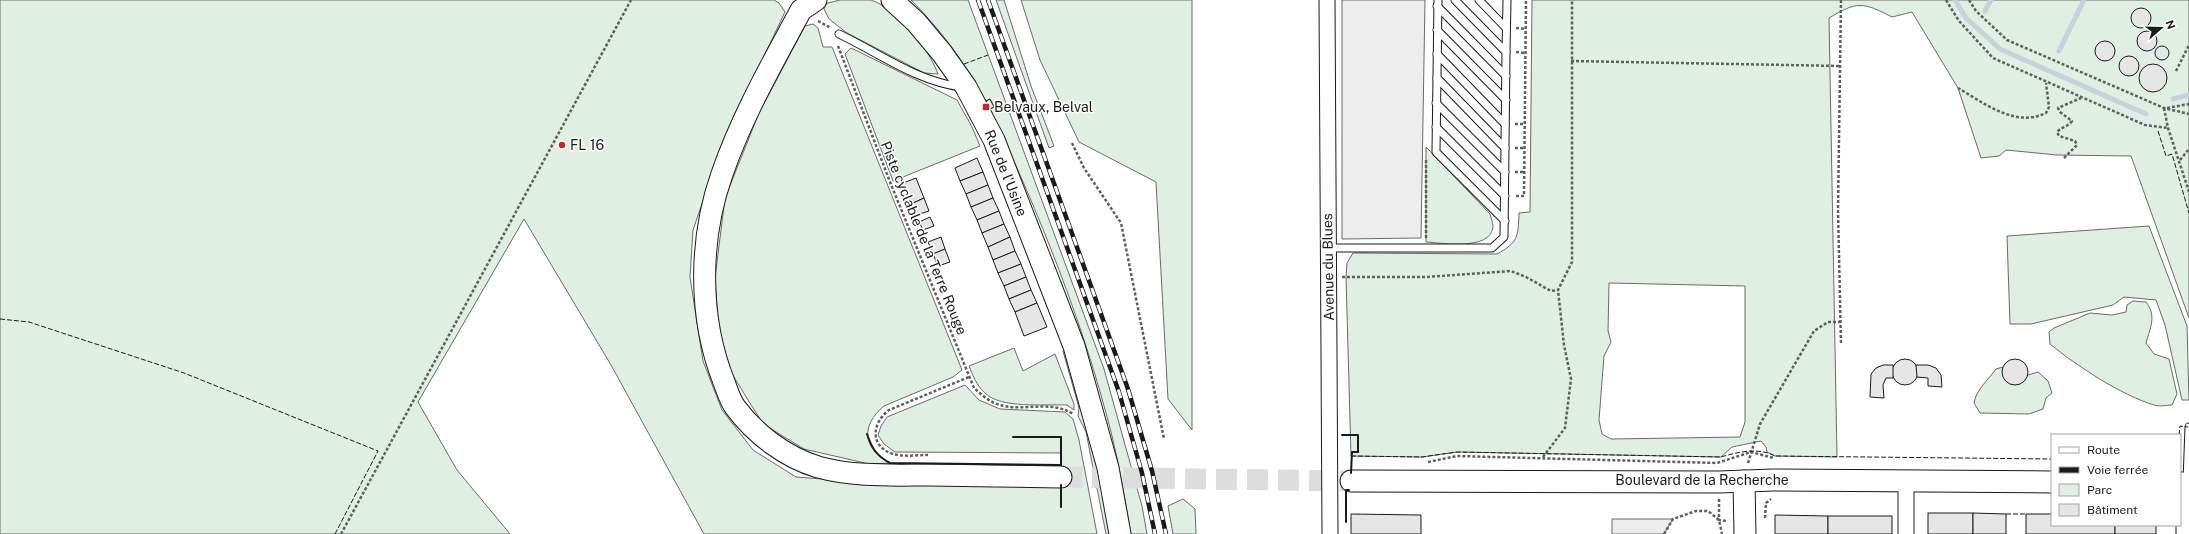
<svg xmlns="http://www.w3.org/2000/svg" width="2189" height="534" viewBox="0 0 2189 534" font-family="'Public Sans',sans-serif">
<rect width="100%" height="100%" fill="#fff"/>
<g fill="#e0efe3" stroke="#6a6a6a" fill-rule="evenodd">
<path d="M 0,0 L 774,0 L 779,3 L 785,12 L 724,140 L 693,230 L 690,277 L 703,361 L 722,410 L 753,450 L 796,477 L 889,484 L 1061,477 L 1061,453 L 895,452 L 884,444 L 878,435 L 881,426 L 887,417 L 965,385 L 979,400 L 1000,409 L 1065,412 L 1073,419 L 1079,440 L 1097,534 L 704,534 L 611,365 L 524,219 L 418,402 L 457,470 L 510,534 L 0,534 Z"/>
<path d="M 840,0 C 849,0 862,0 871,0 C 898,9 929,49 938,74 L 924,73 L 847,33 L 829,19 L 824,9 L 824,4 Z"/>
<path d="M 911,0 L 968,0 L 1104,369 L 1142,506 L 1147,534 L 1131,534 C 1125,501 1120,468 1112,436 C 1084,324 1039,213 990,109 L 994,107 L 990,99 L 986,101 C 965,63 941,30 911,0 Z"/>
<path d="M 996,0 L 1004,0 L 1031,86 L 1054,146 L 1049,148 Z"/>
<path d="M 1021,0 L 1192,0 L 1192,430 L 1168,399 L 1156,182 L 1079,142 L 1040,60 Z"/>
<path d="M 1532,0 L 2189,0 L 2189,318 L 2131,156 L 2057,155 L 2006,150 L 1999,156 L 1981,158 L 1958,88 L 1912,12 L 1892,17 C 1863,2 1857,1 1829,18 L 1837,457 L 1775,456 L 1767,452 L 1766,447 L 1761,441 L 1732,447 L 1721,457 L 1457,452 L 1422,457 L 1351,456 L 1346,277 L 1347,263 L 1353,253 L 1497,254 C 1519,242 1518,236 1519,213 L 1530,212 ZM 1609,283 L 1745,286 L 1745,422 L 1740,437 L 1611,439 L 1602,434 L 1599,420 L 1604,356 L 1611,342 L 1608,331 Z"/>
<path d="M 813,24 L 818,28 L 823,47 L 832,47 L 962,370 L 953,377 L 884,406 C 860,426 863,449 890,463 L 869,464 L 804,449 L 763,424 L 732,374 L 719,334 L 715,278 L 725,198 L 759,113 L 805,26 Z"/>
<path d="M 851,48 L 957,100 L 972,127 L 980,146 L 893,181 L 845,54 Z"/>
<path d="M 1426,147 L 1490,214 C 1491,218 1493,223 1493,227 C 1490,251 1443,243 1426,242 Z"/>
<path d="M 2149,226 L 2187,326 L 2189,400 L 2182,400 L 2165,325 L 2156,300 L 2124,297 L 2113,305 L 2031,324 L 2010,324 L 2007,236 Z"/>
<path d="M 2133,301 L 2146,302 C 2157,316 2150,328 2146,343 L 2154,354 L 2169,359 L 2177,394 L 2172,405 C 2167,405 2159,407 2154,405 C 2121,395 2077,366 2050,344 L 2049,332 L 2054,328 L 2090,313 L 2112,315 L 2126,312 L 2127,305 Z"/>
<path d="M 1014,348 L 1023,371 L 1055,354 L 1074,404 L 1074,410 L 1067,405 C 1044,404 1001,409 985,393 C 977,386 973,376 969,366 Z"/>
<path d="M 1067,349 L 1086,412 L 1111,534 L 1106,534 L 1086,432 L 1078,416 L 1079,408 L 1063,351 Z"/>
<path d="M 2003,367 L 2005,379 L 2011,384 L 2020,384 L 2028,375 L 2038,372 L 2048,381 L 2052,393 L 2046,398 L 2043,409 L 2029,414 L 1980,413 L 1974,403 C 1976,390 1988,380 1996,369 Z"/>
<path d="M 1183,499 L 1195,509 L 1196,534 L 1173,534 L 1168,506 Z"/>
</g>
<g fill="#ededed" stroke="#6a6a6a">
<path d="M 1342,0 L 1425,0 L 1421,238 L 1342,239 Z"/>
<path d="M 1612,519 L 1673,519 L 1664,534 L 1612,534 Z"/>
</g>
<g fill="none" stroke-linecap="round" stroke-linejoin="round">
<g stroke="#c6d2dc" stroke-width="5">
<path d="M 1955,0 L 1966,18 L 2000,49 L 2146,114"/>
<path d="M 1985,11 L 1991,0"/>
<path d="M 2059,51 L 2084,0"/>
<path d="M 2173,99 L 2189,95"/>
</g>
</g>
<g fill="#e6e6e6" stroke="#1a1a1a">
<circle cx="2141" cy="18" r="10"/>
<circle cx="2147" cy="41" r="10"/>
<circle cx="2105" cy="51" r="10"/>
<circle cx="2162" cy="53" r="7"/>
<circle cx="2129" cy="66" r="10"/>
<circle cx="2153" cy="78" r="14"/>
<path d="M 990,99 L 994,107 L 990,109 L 986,101 Z"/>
<path d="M 977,158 L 983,172 L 960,181 L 955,168 Z"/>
<path d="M 983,172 L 988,185 L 966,194 L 960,181 Z"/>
<path d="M 916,178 L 924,198 L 911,204 L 903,183 Z"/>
<path d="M 988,185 L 993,198 L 971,207 L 966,194 Z"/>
<path d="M 924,198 L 929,211 L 916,215 L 911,204 Z"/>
<path d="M 993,198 L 999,211 L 977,220 L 971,207 Z"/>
<path d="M 999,211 L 1004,224 L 982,233 L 977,220 Z"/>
<path d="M 930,217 L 934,226 L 923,230 L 919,222 Z"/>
<path d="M 1004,224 L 1010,237 L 988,247 L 982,233 Z"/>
<path d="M 941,237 L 945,249 L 933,254 L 928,242 Z"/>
<path d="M 1010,237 L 1015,251 L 993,260 L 988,247 Z"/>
<path d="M 945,249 L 950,262 L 938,266 L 933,254 Z"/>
<path d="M 1015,251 L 1021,264 L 998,273 L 993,260 Z"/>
<path d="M 1021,264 L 1026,277 L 1004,286 L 998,273 Z"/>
<path d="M 1026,277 L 1031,290 L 1009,299 L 1004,286 Z"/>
<path d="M 1031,290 L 1037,303 L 1015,312 L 1009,299 Z"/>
<path d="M 1037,303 L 1047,327 L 1024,336 L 1015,312 Z"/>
<circle cx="1905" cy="372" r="13"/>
<circle cx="2015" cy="372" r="13"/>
<path d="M 1883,365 L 1893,365 L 1893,378 L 1886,378 L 1883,385 L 1884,398 L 1870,397 L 1871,374 L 1876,368 Z"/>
<path d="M 1916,365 L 1928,365 L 1936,368 L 1941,375 L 1942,387 L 1928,386 L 1928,378 L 1917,377 Z"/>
<rect x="1928" y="513" width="45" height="21"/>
<path d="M 1973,513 L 2006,514 L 2006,534 L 1973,534 Z"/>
<path d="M 1351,514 L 1421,515 L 1421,534 L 1351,534 Z"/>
<path d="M 2026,514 L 2052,514 L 2052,525 L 2115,525 L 2115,534 L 2026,534 Z"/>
<path d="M 1775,515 L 1828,516 L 1828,534 L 1775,534 Z"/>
<rect x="1828" y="516" width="64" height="18"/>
<rect x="2115" y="525" width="41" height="9"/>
</g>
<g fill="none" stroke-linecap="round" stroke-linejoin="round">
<path stroke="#ddd" stroke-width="21" stroke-dasharray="21 10" stroke-linecap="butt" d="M 1061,477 L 1351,481"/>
<g stroke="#1a1a1a" stroke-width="9">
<g id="lane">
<path d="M 1438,0 L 1436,152 L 1505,221"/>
<path d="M 1479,0 L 1506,28"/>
<path d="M 1437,6 L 1506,76"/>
<path d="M 1437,30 L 1506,100"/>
<path d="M 839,34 C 879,53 916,81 961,87"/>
<path d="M 1506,52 L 1507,0"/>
<path d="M 1437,54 L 1505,124"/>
<path d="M 1437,78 L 1505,148"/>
<path d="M 1436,103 L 1505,172"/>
<path d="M 1436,127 L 1505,196"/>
<path d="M 1328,248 L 1492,248 L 1504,237 L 1506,52 L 1455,0"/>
<path d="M 2187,481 L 2189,427"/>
</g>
</g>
<g stroke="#1a1a1a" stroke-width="17">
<g id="street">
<path d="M 1327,0 L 1330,534"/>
<path d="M 1906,534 L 1906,481"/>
</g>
</g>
<g stroke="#1a1a1a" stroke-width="23">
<g id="secondary">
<path d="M 816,0 L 801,10 C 772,64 742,116 722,174 C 699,239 698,317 724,382 C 727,390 730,400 735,407 C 755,434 785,457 818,467 C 854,477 892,475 929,475 C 973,476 1017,476 1061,477"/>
<path d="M 892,0 L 916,22 L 942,53 L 966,87 L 994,140 L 1074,346 L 1108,468 L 1120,534"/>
<path d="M 1351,481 L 1719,482 L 1773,480 L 2052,482"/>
<path d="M 1744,481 L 1745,534"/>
<path d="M 2180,483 L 2187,483 L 2187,534"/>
</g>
</g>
<g stroke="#5f5f5f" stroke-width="2.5" stroke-dasharray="3 2" stroke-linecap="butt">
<path d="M 1841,0 L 1838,210 L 1841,345"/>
<path d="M 1946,0 L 1959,21 L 1993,58 L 2145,125 L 2168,128"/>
<path d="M 1969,0 L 1976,11 L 2007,40 L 2164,108 L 2189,114"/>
<path d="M 818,21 L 831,28"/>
<path d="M 1516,28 L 1526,29"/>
<path d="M 838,46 L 890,182 L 974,388 C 981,394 988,401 997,404 C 1021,413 1051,399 1073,414"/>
<path d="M 1516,52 L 1525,53"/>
<path d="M 1571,61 L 1840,66"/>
<path d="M 2176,71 L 2189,45"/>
<path d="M 1958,88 C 1984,103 2015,128 2046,113 L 2049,107 L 2046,83"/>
<path d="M 2164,108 L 2168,128 L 2189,192"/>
<path d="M 2167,108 L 2189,104"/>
<path d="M 1515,124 L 1525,124"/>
<path d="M 1072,143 L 1084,168 L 1121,223 L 1164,439"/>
<path d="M 1515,148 L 1524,148"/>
<path d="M 2064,158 L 2077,145 L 2075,141 L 2059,136 L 2057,132 C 2061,127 2068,127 2072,121 L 2060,112 L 2058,108 L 2081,98"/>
<path d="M 2180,160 L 2189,149"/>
<path d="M 1515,172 L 1524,172"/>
<path d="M 1516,196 L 1524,196 L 1526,0"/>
<path d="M 1426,238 L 1426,159"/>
<path d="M 1342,277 L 1426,277 L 1511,271 L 1526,277 L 1551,291 L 1558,290 L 1572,262 L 1572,0"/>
<path d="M 928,455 C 917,455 903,457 893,454 C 869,446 872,423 889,410 L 969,377"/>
<path d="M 1543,457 L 1565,428 L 1571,379 L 1564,345 L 1558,290"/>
<path d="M 1428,462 L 1457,456 L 1717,463 L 1751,452 L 1774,458"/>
<path d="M 1748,463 L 1760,424 L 1814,331 L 1828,322 L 1841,322"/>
<path d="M 1719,499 L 1719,520 L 1727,521"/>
<path d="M 1765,518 L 1766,503 L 1771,499"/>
<path d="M 341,534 L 631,0"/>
<path d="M 1664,534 L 1673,519 L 1696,511 L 1708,511 L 1719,520 L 1722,534"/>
</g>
<use href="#lane" stroke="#fff" stroke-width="7"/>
<use href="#street" stroke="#fff" stroke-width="15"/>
<use href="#secondary" stroke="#fff" stroke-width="21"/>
<g stroke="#1a1a1a" stroke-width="4.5">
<g id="rail">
<path d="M 978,0 L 1119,392 L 1142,473 L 1155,534"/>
<path d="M 988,0 L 1128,389 L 1152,471 L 1166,534"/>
</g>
</g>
<use href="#rail" stroke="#fff" stroke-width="3" stroke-dasharray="9" stroke-linecap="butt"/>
<g stroke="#1a1a1a" stroke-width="1" stroke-dasharray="5 2" stroke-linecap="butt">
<path d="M 964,64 L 988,55"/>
<path d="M 2158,131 L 2166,156 L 2172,154 L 2189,213"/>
<path d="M 0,319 L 29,322 L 184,373 L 378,451 L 335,534"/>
<path d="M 2179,435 L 2180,426 L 2188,427"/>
<path d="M 1351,456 L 1422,457 L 1457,452 L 1721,457 C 1738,452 1758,447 1775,456 L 2052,459"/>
<path d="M 2006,514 L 2026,514"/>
</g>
<g stroke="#1a1a1a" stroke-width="2">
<path d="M 867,434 C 872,449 877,456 890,463 L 1061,465"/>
<path d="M 1342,435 L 1358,435 L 1358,452 L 1352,452 L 1351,473"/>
<path d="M 1013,437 L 1061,437 L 1061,465"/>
<path d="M 1061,485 L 1061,507"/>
<path d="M 1346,522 L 1346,490 L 1349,490"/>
</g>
</g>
<g fill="#c62828" stroke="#fff" stroke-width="1.5">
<rect x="982" y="103" width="8" height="8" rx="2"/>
<circle cx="562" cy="145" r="4"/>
</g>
<g text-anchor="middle" stroke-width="3" stroke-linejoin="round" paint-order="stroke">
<g font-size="14" fill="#1a1a1a" stroke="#fff" text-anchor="start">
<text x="994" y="112">Belvaux, Belval</text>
<text x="570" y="150">FL 16</text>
</g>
<g font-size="14" fill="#1a1a1a" stroke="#fff">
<text transform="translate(1006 173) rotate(68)" y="5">Rue de l'Usine</text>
<text transform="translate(924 238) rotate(68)" y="5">Piste cyclable de la Terre Rouge</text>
<text transform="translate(1328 267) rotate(-91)" y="5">Avenue du Blues</text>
<text x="1702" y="485">Boulevard de la Recherche</text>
</g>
</g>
<rect x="2051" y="434" width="130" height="92" fill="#ffffff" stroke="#a3a3a3"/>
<rect x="2059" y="447" width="20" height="6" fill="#ffffff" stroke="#a3a3a3"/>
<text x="2087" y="454" font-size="12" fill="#1a1a1a">Route</text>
<rect x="2059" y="467" width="20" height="6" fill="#1a1a1a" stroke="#a3a3a3"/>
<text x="2087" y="474" font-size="12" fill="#1a1a1a">Voie ferrée</text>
<rect x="2059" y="484" width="20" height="12" fill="#e0efe3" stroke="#a3a3a3"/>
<text x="2087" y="494" font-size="12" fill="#1a1a1a">Parc</text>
<rect x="2059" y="504" width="20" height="12" fill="#e6e6e6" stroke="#a3a3a3"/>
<text x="2087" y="514" font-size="12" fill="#1a1a1a">Bâtiment</text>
<g transform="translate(2161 28) rotate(70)" stroke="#ffffff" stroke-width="3" paint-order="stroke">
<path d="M0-3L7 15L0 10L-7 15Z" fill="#1a1a1a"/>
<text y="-6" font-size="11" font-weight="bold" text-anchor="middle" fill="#1a1a1a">N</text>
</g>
</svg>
